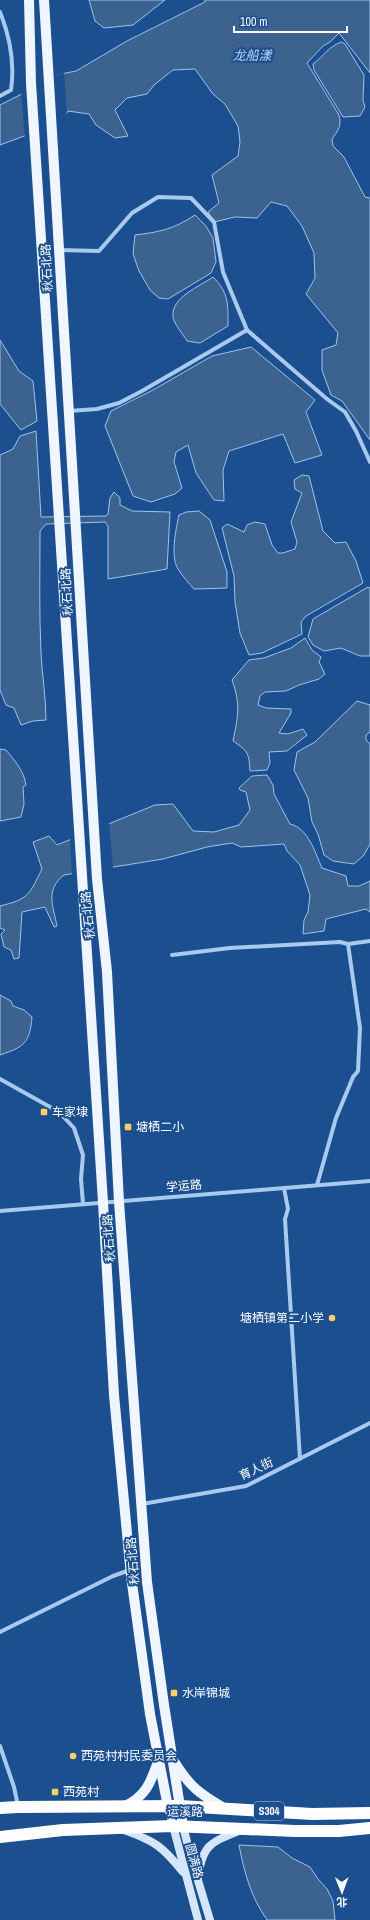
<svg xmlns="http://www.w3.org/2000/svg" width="370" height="1920" viewBox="0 0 370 1920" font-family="'Archivo Narrow','Noto Sans SC',sans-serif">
<rect width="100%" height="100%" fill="#1b4f8f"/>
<g fill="#3c6290" stroke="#9cc4f0">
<path d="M 89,0 L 165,0 L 133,25 L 104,28 L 95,21 Z"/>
<path d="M 205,0 L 370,0 L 370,73 L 339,33 L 330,42 L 323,46 L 307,63 L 339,115 C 342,125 338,131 332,139 L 333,146 L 344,157 L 365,197 L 370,198 L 370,440 L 342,401 L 331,395 L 322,370 L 322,350 L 336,345 L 338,333 L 306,294 L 315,278 L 314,253 L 302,226 L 287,206 L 271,202 L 257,218 L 235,217 L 214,222 L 208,212 L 219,203 L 212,175 L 238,156 L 240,142 L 238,126 L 225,104 L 213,94 L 195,69 L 173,70 L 154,85 L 147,94 L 127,98 L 115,110 L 128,136 L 115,138 L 96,125 L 89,114 L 68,111 L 62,122 L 0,145 L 0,105 L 61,74 L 76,71 L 127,41 L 205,2 Z"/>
<path d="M 341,42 L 345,44 L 364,75 L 363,100 L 365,107 L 360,116 L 343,117 L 314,70 L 313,64 C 324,56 328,47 341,42 Z"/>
<path d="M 195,215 L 206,226 L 213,238 L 216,262 L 211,273 L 168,299 L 159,298 L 150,290 L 139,271 L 133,254 L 135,235 C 160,232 174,229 195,215 Z"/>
<path d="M 213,277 C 229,293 228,304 228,326 L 200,343 L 187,341 C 183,334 174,324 173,317 C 171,297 199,287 213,277 Z"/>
<path d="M 0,340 L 19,371 L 33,381 L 37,421 L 21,430 L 0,404 Z"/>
<path d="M 251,347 L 315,400 L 306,412 L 322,455 L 295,463 L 283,434 L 229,451 L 223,470 L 224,501 L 214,500 L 196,473 L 188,445 L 176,452 L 174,462 L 182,488 L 175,494 L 151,502 L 133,496 L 105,426 L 111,411 L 153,390 L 212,356 Z"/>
<path d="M 36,431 L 41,517 L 106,516 L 108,514 L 110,498 L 114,492 L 120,498 L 120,505 L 132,511 L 170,512 L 167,569 L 108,579 L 108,526 L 105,522 L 46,524 L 40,531 C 40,571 39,612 41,653 C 42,675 46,697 46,720 L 33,721 L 21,725 L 14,708 L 6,705 L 0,690 L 0,455 L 13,449 L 20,436 Z"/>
<path d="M 302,475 L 309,476 L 323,531 L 335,543 L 346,542 L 356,561 L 363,583 L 306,616 L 301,622 L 302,634 L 262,653 L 249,655 L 240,633 L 235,602 L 234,576 L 222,528 L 227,524 L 244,532 L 247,525 L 255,522 L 265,524 L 272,545 L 278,553 L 283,553 L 295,549 L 297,542 L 291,522 L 302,493 L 295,489 L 294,480 Z"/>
<path d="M 199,511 L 210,520 L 227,572 L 227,588 L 194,589 C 189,583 182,576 178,569 C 170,556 176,529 179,515 L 186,512 Z"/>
<path d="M 368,587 L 370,588 L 370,656 L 360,656 L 341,648 L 324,651 L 313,645 L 308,637 L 313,619 Z"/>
<path d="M 305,638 L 312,650 L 321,657 L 319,662 L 325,674 L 319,679 L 299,685 L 286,691 L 265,692 L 260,696 L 258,705 L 266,708 L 291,709 L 291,713 L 279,733 L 288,734 L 303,729 L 307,735 L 287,751 L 269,752 L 270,763 L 267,770 L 250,771 C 249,753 248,751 233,741 C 238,716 241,705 232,680 L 249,660 L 264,658 L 291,648 Z"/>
<path d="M 357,701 L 370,705 L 370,732 L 366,735 L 366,740 L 370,744 L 370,844 L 364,855 L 354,864 L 333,861 L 324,855 L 318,834 L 312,822 L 308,798 L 294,770 L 297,752 L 315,742 Z"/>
<path d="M 0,749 L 6,750 C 15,761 24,771 26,785 L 23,787 L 24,804 L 21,817 L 0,821 Z"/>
<path d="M 267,775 L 273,785 L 274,794 L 290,824 C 308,828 315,852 322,868 L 346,876 L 348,886 L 359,886 L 370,881 L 370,912 L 366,909 L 326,919 L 324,931 L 303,934 L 304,920 L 308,912 L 310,895 L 300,865 L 287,851 L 284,844 L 241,847 L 232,843 L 207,847 L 163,859 L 64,875 C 45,890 53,905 57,926 L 54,927 L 45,907 L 22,912 L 19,958 L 14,959 L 11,950 L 4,947 L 1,934 L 5,930 L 0,928 L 0,906 C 29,899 29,895 42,869 L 33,842 L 49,836 L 57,845 L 155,805 L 173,804 L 193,831 L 214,832 L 239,825 L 250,810 L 246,792 L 240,790 L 239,788 L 252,776 Z"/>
<path d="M 0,995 L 11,1001 L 13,1006 L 24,1010 L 32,1017 C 30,1043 24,1047 0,1055 Z"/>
<path d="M 239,1845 L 278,1847 L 292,1858 L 310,1867 L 318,1879 L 327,1889 L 333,1901 L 335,1920 L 267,1920 C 251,1897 244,1872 239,1845 Z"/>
</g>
<g fill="#1b4f8f">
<path d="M 64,72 L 67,118 L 63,123 L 25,138 L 21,93 Z"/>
<path d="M 109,822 L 113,869 L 72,876 L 70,837 Z"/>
</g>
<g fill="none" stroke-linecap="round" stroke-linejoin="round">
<g stroke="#a9c9ee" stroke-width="4">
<path d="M 0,12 C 10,37 15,62 11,90 L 0,96"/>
<path d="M 59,250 L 99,251 L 132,213 L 158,197 L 191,198 L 214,222 L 223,272 L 247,330 L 327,399 L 345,412 L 356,431 L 370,462"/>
<path d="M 69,411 L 97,409 L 119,403 L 142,391 L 247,330"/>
<path d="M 172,955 L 230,948 L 340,942 L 348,944 L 370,941"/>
<path d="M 0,1079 L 59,1112 L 74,1128 L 83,1155 L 81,1179 L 83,1204"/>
<path d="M 317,1185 L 336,1118 L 353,1077 L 358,1071 L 360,1028 L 348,944"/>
<path d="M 284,1188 L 288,1209 L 285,1219 L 300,1459"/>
<path d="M 0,1211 L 370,1181"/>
<path d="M 142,1504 L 246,1486 L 370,1423"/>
<path d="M 0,1632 L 113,1576 L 130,1570"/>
<path d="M 0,1746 L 14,1787 L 18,1806"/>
</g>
<g stroke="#d6e6fa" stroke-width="8">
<path d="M 168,1807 L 198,1920"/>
<path d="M 183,1826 L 190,1854 L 210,1920"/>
<path d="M 124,1830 C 155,1841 162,1846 183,1872"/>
<path d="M 198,1878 C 202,1846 210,1842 239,1831"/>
</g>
<g stroke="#f0f6ff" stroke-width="10">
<path d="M 29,0 L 31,83 L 103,1202 L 114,1395 L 131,1576 L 150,1714 L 168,1807"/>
<path d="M 44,0 L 97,879 L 107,972 L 119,1202 L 147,1582 L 164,1705 L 183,1826"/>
<path d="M 175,1763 C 190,1787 200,1794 224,1808"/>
<path d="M 125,1806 C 147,1796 151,1781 159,1759"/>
</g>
<g stroke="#fff" stroke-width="12">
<path d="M 0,1808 L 18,1807 L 180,1806 L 312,1814 L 370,1813"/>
<path d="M 0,1837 L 63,1830 L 172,1826 L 295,1831 L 339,1831 L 370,1828"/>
</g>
</g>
<g fill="#ffd166" stroke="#1b4f8f" stroke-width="1.5">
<rect x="40" y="1108" width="8" height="8" rx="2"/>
<rect x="124" y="1123" width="8" height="8" rx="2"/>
<circle cx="332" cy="1318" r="4"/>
<rect x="170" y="1689" width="8" height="8" rx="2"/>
<circle cx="73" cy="1756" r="4"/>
<rect x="51" y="1788" width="8" height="8" rx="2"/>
</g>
<g text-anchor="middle" stroke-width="4" stroke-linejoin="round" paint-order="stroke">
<rect fill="#1b4f8f" stroke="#bbcadd" stroke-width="1" x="254" y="1802" width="30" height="18" rx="3"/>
<g font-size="11" font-weight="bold" fill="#fff">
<text x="269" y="1815">S304</text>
</g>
<g font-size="12" fill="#fff" stroke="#1b4f8f">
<text transform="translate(47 268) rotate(-93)" y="4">秋石北路</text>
<text transform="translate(67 592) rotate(-93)" y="4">秋石北路</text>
<text transform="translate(88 915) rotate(-96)" y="4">秋石北路</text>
<text transform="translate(184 1186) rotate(-5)" y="4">学运路</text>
<text transform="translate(109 1238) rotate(-94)" y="4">秋石北路</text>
<text transform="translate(256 1469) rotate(-25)" y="4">育人街</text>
<text transform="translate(133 1561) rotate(-95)" y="4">秋石北路</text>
<text transform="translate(185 1812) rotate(1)" y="4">运溪路</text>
<text transform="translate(194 1861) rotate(75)" y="4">圆满路</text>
</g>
<g font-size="12" fill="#fff" stroke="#1b4f8f" text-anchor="start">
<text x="52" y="1116">车家埭</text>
<text x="136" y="1131">塘栖二小</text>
<text x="324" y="1322" text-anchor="end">塘栖镇第二小学</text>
<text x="182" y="1697">水岸锦城</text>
<text x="81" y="1760">西苑村村民委员会</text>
<text x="63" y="1796">西苑村</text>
</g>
<g font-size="13" font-style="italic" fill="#b5d3f5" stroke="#1b4f8f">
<text x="252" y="60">龙船漾</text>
</g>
</g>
<g transform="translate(342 1892) rotate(179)" stroke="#1b4f8f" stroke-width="3" paint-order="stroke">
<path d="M0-3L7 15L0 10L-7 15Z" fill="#ffffff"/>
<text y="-6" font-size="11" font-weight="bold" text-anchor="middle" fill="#ffffff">北</text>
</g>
<path d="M234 26v6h113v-6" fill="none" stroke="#ffffff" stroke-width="2"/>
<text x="240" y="26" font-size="12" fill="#ffffff" stroke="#1b4f8f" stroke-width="3" paint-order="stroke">100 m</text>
</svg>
